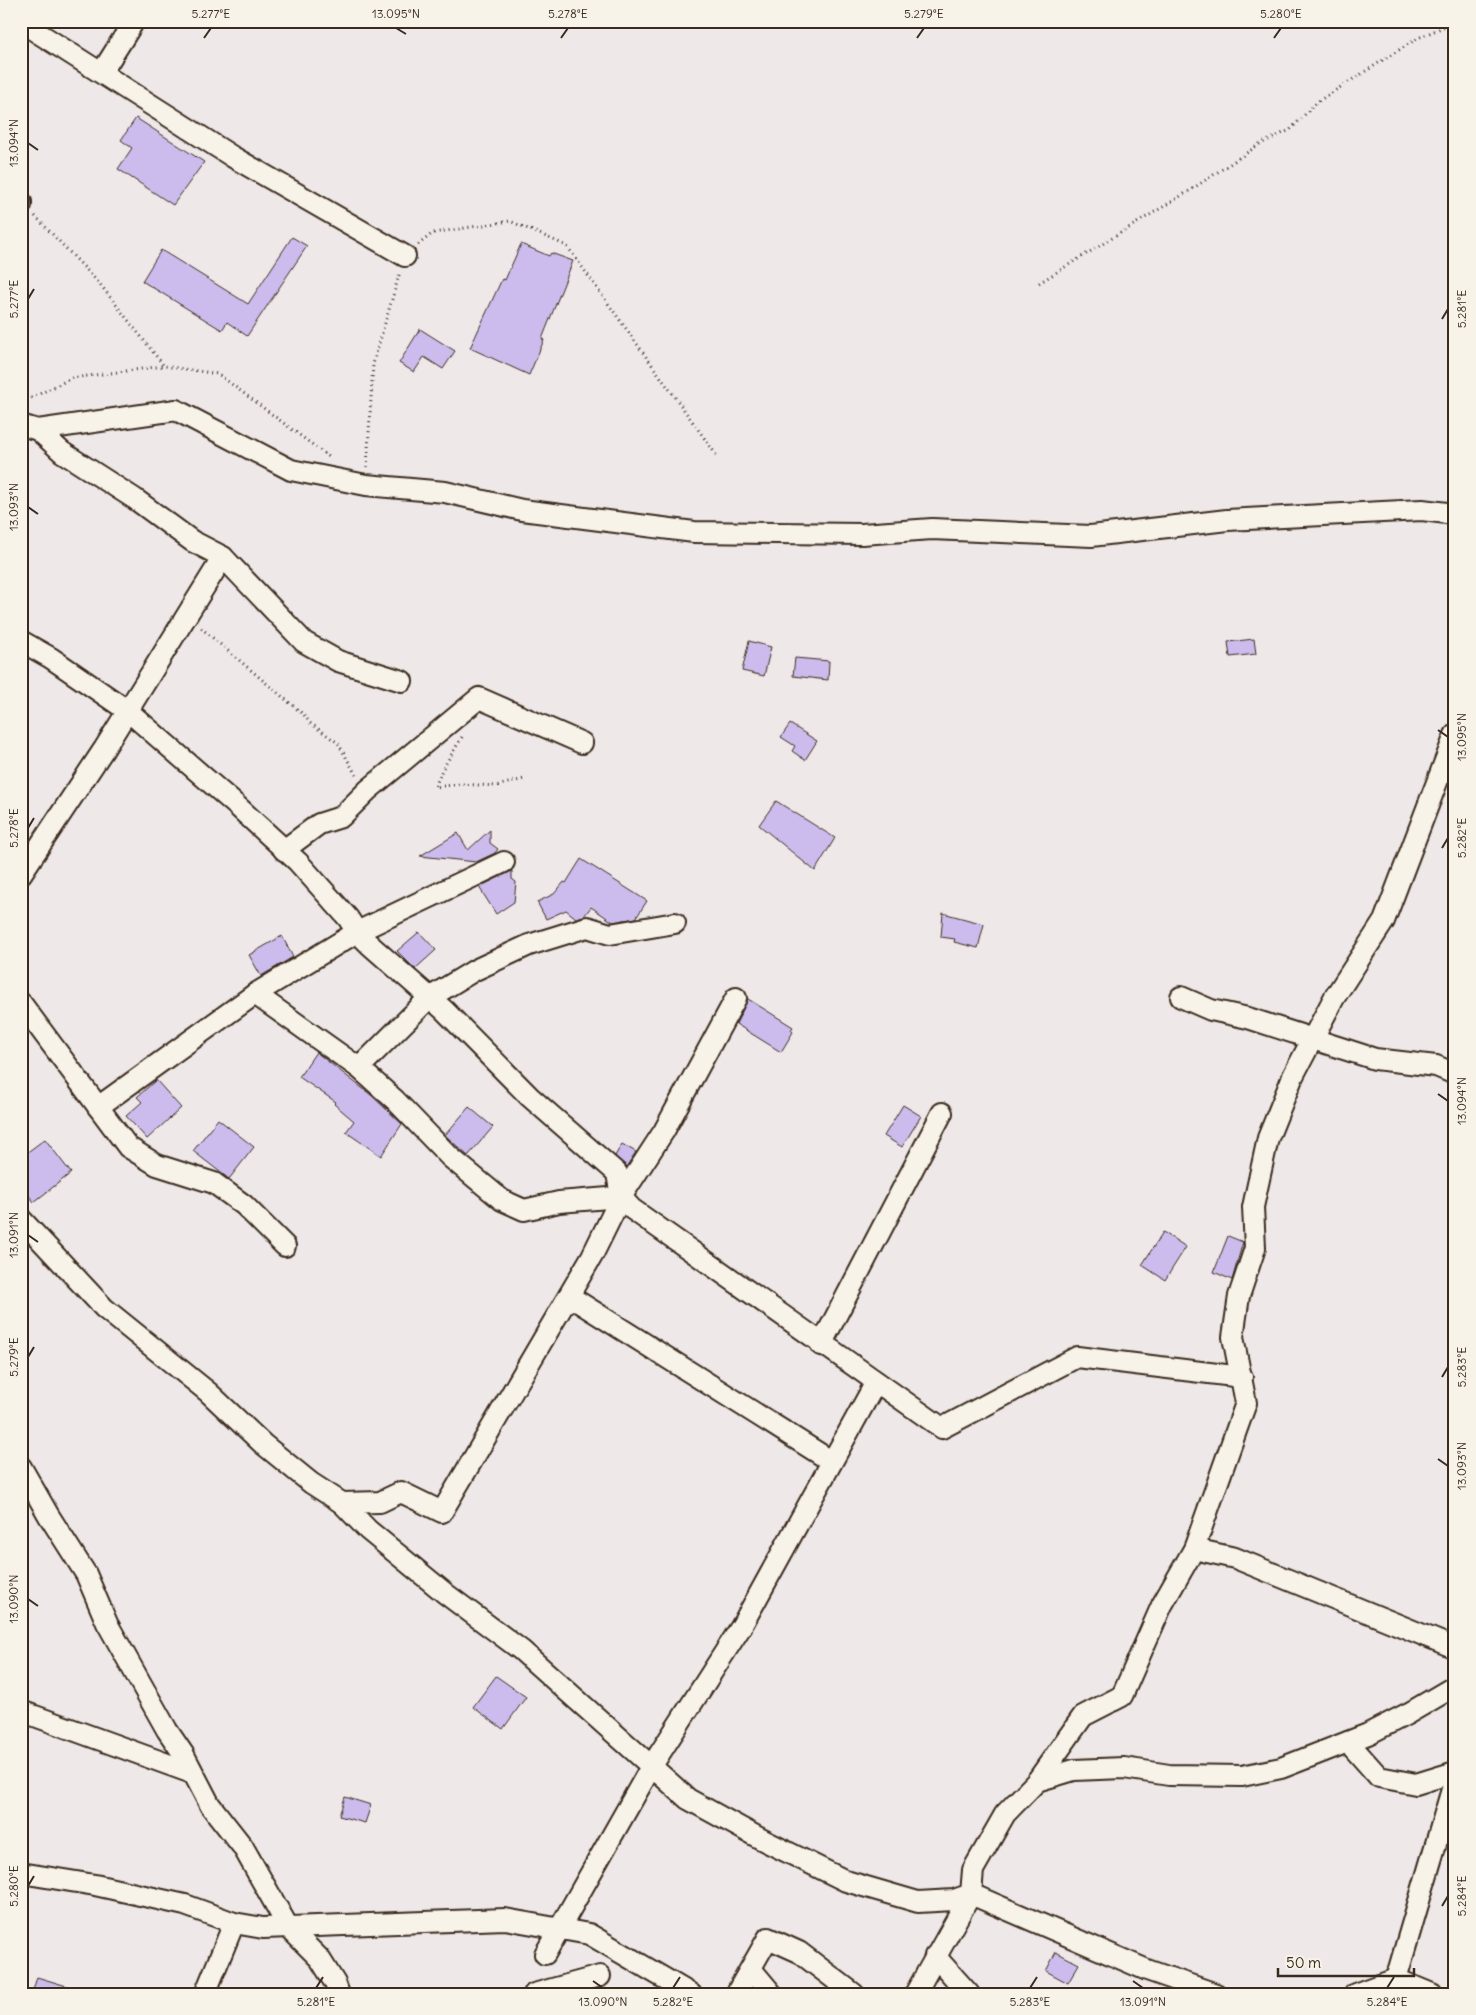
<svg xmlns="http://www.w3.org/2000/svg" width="1476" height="2015" viewBox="0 0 1476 2015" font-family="Delius,sans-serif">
<rect width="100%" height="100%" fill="#eee8e9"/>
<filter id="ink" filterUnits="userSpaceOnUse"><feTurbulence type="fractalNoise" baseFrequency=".02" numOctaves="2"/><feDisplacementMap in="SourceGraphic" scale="10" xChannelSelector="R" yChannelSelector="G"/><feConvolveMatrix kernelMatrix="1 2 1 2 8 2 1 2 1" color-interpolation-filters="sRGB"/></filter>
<g filter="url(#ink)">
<g fill="#ccbced" stroke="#3b2a1e">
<path d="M 136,118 L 204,162 L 173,205 L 118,169 L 132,148 L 121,140 Z"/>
<path d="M 292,237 L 307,246 L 247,336 L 227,322 L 222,330 L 142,281 L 161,250 L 248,304 Z"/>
<path d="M 521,244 L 549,256 L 551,253 L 573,261 L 542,339 L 544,340 L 529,375 L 470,348 L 502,279 L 505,280 Z"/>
<path d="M 420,329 L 455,351 L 443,369 L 424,357 L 414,372 L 399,363 Z"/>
<path d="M 1254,639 L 1256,654 L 1230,657 L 1228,642 Z"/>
<path d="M 749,641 L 771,647 L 764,676 L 742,671 Z"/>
<path d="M 795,658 L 829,661 L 828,680 L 793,676 Z"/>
<path d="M 790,724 L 817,741 L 805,760 L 792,751 L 795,746 L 781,737 Z"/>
<path d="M 776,801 L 835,838 L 815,871 L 759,825 Z"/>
<path d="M 490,830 L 490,843 L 498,849 L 495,853 L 476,862 L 420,856 L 458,833 L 468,850 Z"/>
<path d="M 581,859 L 647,901 L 636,918 L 613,922 L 591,907 L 584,916 L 576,918 L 566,910 L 546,919 L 537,902 L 554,894 L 564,882 L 566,883 Z"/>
<path d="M 512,871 L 512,879 L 516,882 L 514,902 L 496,914 L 479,887 Z"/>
<path d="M 943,913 L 984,924 L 978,948 L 954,942 L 955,939 L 941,937 Z"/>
<path d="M 419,932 L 436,950 L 415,969 L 397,951 Z"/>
<path d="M 282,936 L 293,957 L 261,976 L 249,955 Z"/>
<path d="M 748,999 L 793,1027 L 791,1030 L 793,1032 L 781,1052 L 736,1024 Z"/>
<path d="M 316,1052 L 371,1095 L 402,1124 L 381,1156 L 346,1132 L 354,1121 L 334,1104 L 336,1102 L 299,1077 Z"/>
<path d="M 156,1080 L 181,1108 L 147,1139 L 126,1116 L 142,1102 L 137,1097 Z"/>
<path d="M 903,1105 L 921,1116 L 902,1147 L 884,1136 Z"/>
<path d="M 469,1107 L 493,1127 L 468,1156 L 445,1135 Z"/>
<path d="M 218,1119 L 254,1147 L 229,1179 L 193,1151 Z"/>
<path d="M 45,1139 L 71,1173 L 34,1202 L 21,1186 L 21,1157 Z"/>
<path d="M 622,1144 L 636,1152 L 626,1167 L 615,1156 Z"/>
<path d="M 1163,1232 L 1186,1247 L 1165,1280 L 1142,1265 Z"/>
<path d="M 1228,1236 L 1243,1242 L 1232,1280 L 1214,1272 Z"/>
<path d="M 496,1676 L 526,1697 L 503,1729 L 473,1707 Z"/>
<path d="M 345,1797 L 371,1805 L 365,1823 L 339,1816 Z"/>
<path d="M 1056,1952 L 1079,1964 L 1068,1983 L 1046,1971 Z"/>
<path d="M 37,1977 L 80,1990 L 79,1994 L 32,1994 Z"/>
</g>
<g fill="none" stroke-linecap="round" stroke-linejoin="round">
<g stroke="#3b2a1e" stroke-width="24">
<g id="minor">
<path d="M 21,22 L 233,157 L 405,256"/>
<path d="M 102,72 L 134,21"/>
<path d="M 21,202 L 21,205"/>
<path d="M 21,425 L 38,430 L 176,410 L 291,470 L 366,485 L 445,492 L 522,510 L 694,532 L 862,534 L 932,529 L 1091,536 L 1227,520 L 1422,510 L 1455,514"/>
<path d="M 38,430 L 62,452 L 135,499 L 192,541 L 223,557 L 304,642 L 338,661 L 402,681"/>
<path d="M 21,641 L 51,658 L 128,711 L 236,805 L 298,862 L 348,918 L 357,932 L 370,945 L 444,1010 L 530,1097 L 617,1173 L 621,1197 L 632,1209 L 942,1428 L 1077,1357 L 1242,1377"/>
<path d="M 284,850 L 319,824 L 341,817 L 368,790 L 479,698 L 582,743"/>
<path d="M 21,874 L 104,749 L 223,557"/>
<path d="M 255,994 L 359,1068 L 395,1100 L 450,1157 L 502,1200 L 524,1210 L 559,1202 L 621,1197"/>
<path d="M 1181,997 L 1211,1010 L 1248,1018 L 1375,1059 L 1436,1066 L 1455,1074"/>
<path d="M 736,998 L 664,1131 L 621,1197 L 592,1256 L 442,1512 L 401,1492 L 380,1502 L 342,1503 L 368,1530 L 446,1594 L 521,1650 L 688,1799 L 761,1839 L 846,1881 L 918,1902 L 954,1900 L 971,1894 L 973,1870 L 1005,1814 L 1037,1781 L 1083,1716 L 1122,1696 L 1162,1605 L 1194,1549 L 1246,1403 L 1233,1337 L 1239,1296 L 1255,1248 L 1253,1207 L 1268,1138 L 1293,1076 L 1334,998 L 1384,921 L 1455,735"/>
<path d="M 21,1003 L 128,1147 L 157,1165 L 214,1183 L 244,1205 L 285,1246"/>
<path d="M 359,1068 L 429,998 L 475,970 L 529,945 L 587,927 L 610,934 L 675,923"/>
<path d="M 98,1107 L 255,994 L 357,932 L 504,862"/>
<path d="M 21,1219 L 104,1308 L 208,1392 L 263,1444 L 311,1483 L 342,1503"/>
<path d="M 569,1296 L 831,1461"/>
<path d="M 821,1345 L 942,1113"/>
<path d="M 21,1467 L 49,1516 L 86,1574 L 107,1623 L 167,1730 L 184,1755 L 210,1805 L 243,1847 L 288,1927 L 320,1959 L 335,1983 L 339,1994"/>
<path d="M 1194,1549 L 1235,1558 L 1455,1648"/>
<path d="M 21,1711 L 192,1773"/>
<path d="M 1348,1742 L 1379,1777 L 1416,1784 L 1455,1772"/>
<path d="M 1037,1781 L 1074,1770 L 1124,1768 L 1169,1775 L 1242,1776 L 1281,1768 L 1368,1734 L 1409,1713 L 1455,1686"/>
<path d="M 21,1873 L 95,1885 L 185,1905 L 234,1923 L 263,1928 L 505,1919 L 589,1934 L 691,1994"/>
<path d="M 545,1954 L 651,1767 L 741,1627 L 876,1382"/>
<path d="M 935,1956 L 969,1994"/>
<path d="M 751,1969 L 772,1994"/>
<path d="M 1396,1979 L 1455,1779"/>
<path d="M 205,1994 L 234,1923"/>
<path d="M 534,1994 L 600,1976"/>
<path d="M 736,1994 L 768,1938 L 799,1952 L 854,1994"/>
<path d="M 915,1994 L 971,1894 L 1147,1970 L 1216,1994"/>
<path d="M 1355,1994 L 1396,1979 L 1432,1994"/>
</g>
</g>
<g stroke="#3b2a1e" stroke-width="3" stroke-dasharray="1 4" stroke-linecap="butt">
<path d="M 35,216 L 99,283 L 164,366"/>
<path d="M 418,245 L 433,233 L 510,221 L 567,246 L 717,456"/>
<path d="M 1039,283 L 1189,191 L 1260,144 L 1290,130 L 1317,102 L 1418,38 L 1455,22"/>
<path d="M 21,398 L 31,398 L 72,378 L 164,366 L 218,374 L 329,457"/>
<path d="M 367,467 L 373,364 L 400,272"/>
<path d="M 201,628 L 304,715 L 310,723 L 338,743 L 356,775"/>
<path d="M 462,737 L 442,770 L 435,787 L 461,784 L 496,786 L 524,779"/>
</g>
<use href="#minor" stroke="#f7f3e8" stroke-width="20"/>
</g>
</g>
<path fill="none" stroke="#3b2a1e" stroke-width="2" d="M 396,28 L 406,34M 204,38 L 211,28M 561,38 L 568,28M 917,38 L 924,28M 1274,38 L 1281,28M 28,143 L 38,150M 28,299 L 34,289M 1442,319 L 1448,309M 28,507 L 38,514M 1438,730 L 1448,737M 28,828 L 34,818M 1442,848 L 1448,838M 1438,1094 L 1448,1101M 28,1235 L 38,1242M 28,1357 L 34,1347M 1442,1377 L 1448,1367M 1438,1459 L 1448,1466M 28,1599 L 38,1606M 28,1886 L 34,1876M 1442,1906 L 1448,1896M 593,1981 L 603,1988M 1133,1981 L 1143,1988M 316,1988 L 323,1977M 673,1988 L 680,1977M 1030,1988 L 1037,1977M 1387,1988 L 1394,1977"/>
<rect width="1476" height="2015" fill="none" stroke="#f7f3e8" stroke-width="55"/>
<path d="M1278 1968v8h136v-8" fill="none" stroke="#3b2a1e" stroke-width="2.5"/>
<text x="1286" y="1968" font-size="15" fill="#3b2a1e" stroke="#f7f3e8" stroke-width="4" paint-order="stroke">50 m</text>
<rect x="28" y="28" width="1420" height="1960" fill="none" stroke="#3b2a1e" stroke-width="2"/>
<g font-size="12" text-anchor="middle" fill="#3b2a1e">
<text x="211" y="18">5.277°E</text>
<text x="396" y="18">13.095°N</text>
<text x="568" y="18">5.278°E</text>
<text x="924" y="18">5.279°E</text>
<text x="1281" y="18">5.280°E</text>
<text transform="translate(14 143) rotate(-90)" y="4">13.094°N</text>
<text transform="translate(14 299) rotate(-90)" y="4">5.277°E</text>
<text transform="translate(1462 309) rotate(-90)" y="4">5.281°E</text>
<text transform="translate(14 507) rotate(-90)" y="4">13.093°N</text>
<text transform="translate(1462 737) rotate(-90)" y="4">13.095°N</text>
<text transform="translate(14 828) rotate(-90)" y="4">5.278°E</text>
<text transform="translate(1462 838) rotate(-90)" y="4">5.282°E</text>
<text transform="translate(1462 1101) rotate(-90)" y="4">13.094°N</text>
<text transform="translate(14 1235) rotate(-90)" y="4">13.091°N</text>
<text transform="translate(14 1357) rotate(-90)" y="4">5.279°E</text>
<text transform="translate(1462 1367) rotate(-90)" y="4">5.283°E</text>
<text transform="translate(1462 1466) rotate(-90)" y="4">13.093°N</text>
<text transform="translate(14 1599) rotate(-90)" y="4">13.090°N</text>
<text transform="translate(14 1886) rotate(-90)" y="4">5.280°E</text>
<text transform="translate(1462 1896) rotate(-90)" y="4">5.284°E</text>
<text x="316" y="2006">5.281°E</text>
<text x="603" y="2006">13.090°N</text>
<text x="673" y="2006">5.282°E</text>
<text x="1030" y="2006">5.283°E</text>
<text x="1143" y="2006">13.091°N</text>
<text x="1387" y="2006">5.284°E</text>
</g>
</svg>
